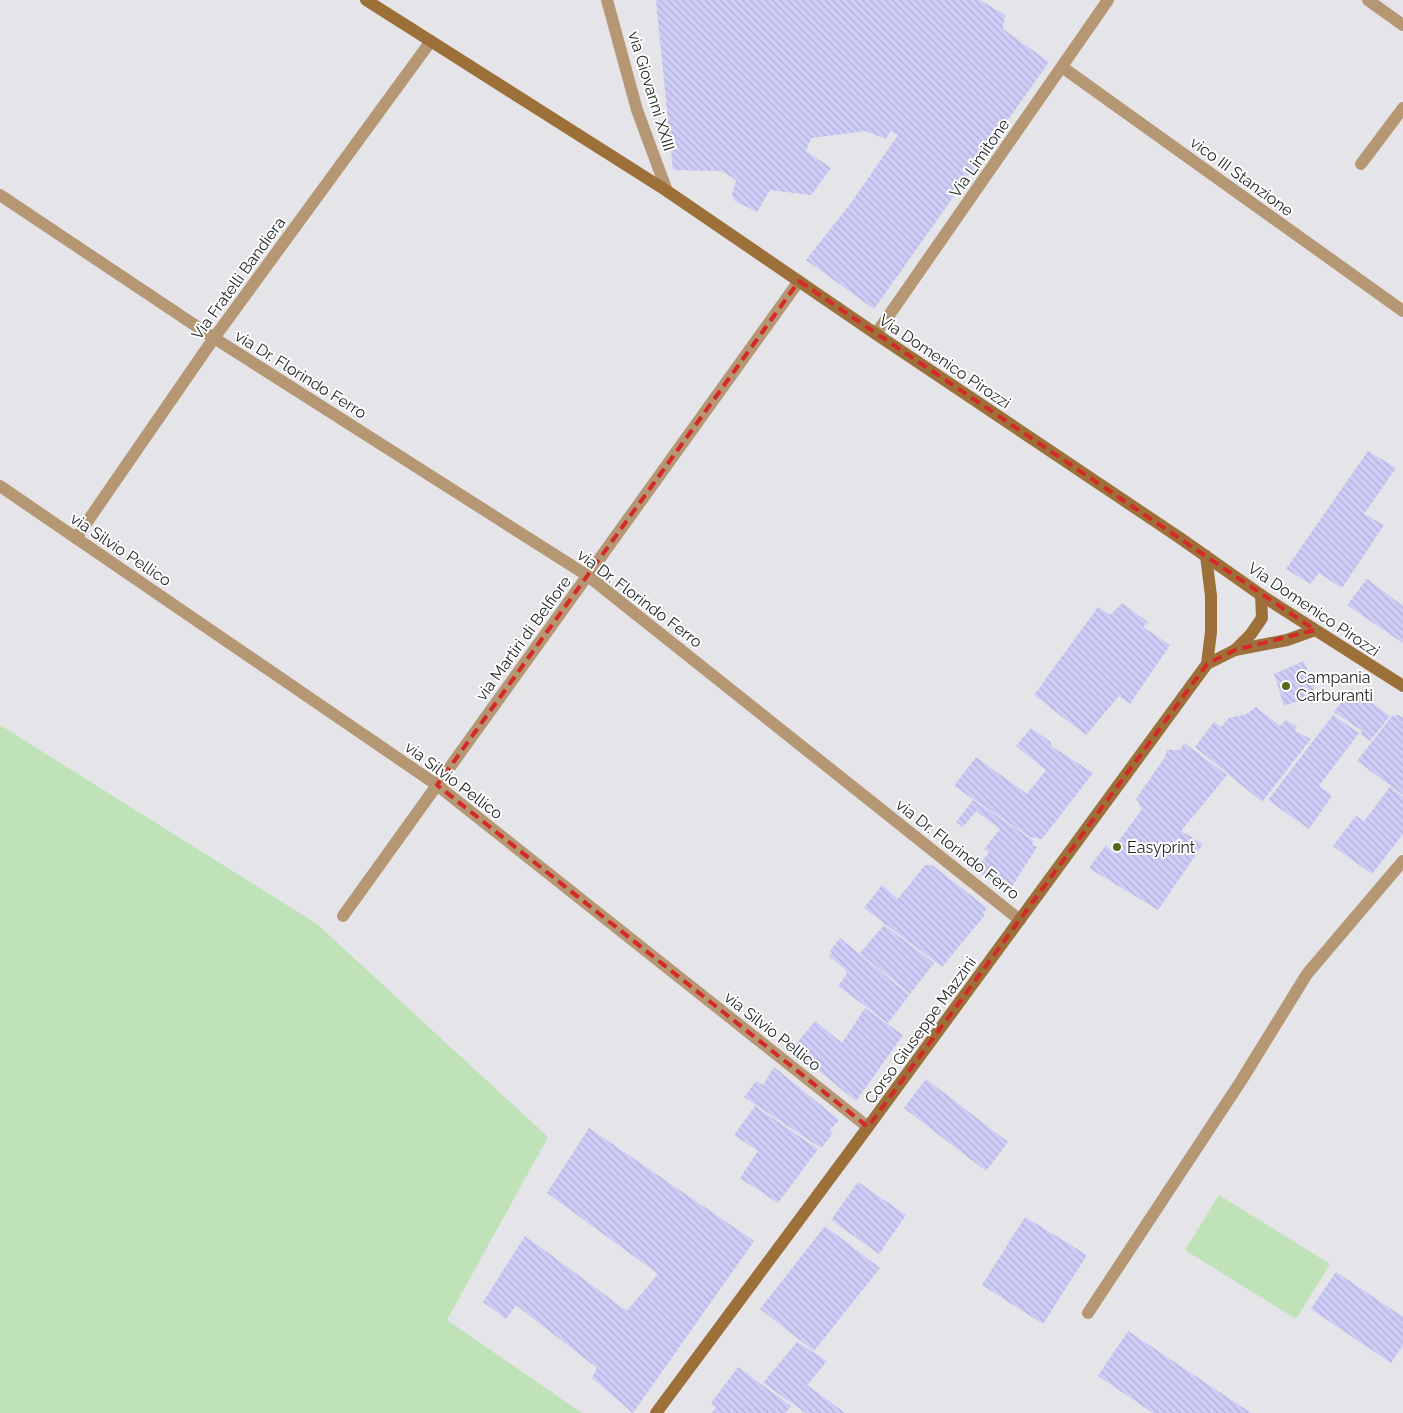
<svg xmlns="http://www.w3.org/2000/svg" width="1403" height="1413" viewBox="0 0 1403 1413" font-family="Raleway,sans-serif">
<defs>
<pattern id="building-back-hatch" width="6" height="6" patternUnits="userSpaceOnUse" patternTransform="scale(1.25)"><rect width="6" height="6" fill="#cdcdf8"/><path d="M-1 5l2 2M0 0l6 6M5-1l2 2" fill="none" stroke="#b0b0d4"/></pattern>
</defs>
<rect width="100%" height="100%" fill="#e5e4e9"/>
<g fill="#c0e2b9">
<path d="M 0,725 L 317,924 L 548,1137 L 447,1320 L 582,1413 L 0,1413 Z"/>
<path d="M 1219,1195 L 1330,1264 L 1296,1319 L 1185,1250 Z"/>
</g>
<g fill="url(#building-back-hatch)">
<path d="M 656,0 L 980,0 L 1005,15 L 1003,29 L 1049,62 L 874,309 L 806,260 L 851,203 L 898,135 L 890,131 L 886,139 L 865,131 L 811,138 L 806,151 L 831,168 L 811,195 L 770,190 L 757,212 L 735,201 L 732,195 L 736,180 L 722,171 L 673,170 Z"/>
<path d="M 1368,451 L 1396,468 L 1364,514 L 1384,525 L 1342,588 L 1319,573 L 1310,584 L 1286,569 Z"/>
<path d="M 1367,579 L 1403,606 L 1403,643 L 1347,605 Z"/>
<path d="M 1122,603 L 1148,622 L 1143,627 L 1170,645 L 1130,704 L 1119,696 L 1086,735 L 1034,695 L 1098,607 L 1110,615 Z"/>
<path d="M 1304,661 L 1316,695 L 1284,706 L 1274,674 Z"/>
<path d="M 1351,689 L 1390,716 L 1370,741 L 1361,734 L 1362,731 L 1334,712 Z"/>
<path d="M 1256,707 L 1280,726 L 1286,720 L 1297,727 L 1295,731 L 1311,739 L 1262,802 L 1195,747 L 1214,722 L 1221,727 L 1229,718 L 1247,714 Z"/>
<path d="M 1333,715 L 1359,733 L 1319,786 L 1332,796 L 1309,829 L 1268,800 Z"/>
<path d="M 1398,715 L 1403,718 L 1403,795 L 1357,761 L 1392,716 Z"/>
<path d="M 1031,728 L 1051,742 L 1051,746 L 1093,773 L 1042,839 L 1030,837 L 954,786 L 976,757 L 1027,794 L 1046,770 L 1016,746 Z"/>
<path d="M 1184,743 L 1227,775 L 1181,831 L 1203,844 L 1158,910 L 1089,868 L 1106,845 L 1111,851 L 1143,808 L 1138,805 L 1139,802 L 1136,799 L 1165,757 L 1167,750 L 1180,750 Z"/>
<path d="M 1390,787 L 1403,797 L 1403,834 L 1372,874 L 1333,846 L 1356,816 L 1364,821 Z"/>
<path d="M 973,800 L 1034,841 L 1032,845 L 1037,847 L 1008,893 L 976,870 L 989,852 L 984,849 L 1000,829 L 976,811 L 963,827 L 956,822 Z"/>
<path d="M 925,865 L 932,865 L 987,908 L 983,913 L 985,915 L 942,967 L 864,908 L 882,885 L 898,899 Z"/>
<path d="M 884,925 L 934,963 L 910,994 L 860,953 Z"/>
<path d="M 840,938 L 909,995 L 888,1023 L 838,986 L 847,974 L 846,970 L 829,956 L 832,952 L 830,951 Z"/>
<path d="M 865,1008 L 903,1035 L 856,1101 L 792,1049 L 815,1021 L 842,1043 Z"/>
<path d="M 774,1067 L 839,1120 L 829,1131 L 833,1133 L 822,1147 L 818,1146 L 744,1097 L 756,1081 L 763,1085 Z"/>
<path d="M 926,1079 L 1008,1142 L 986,1171 L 904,1108 Z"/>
<path d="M 755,1106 L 818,1149 L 778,1203 L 740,1178 L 758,1151 L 734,1135 Z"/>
<path d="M 589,1128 L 754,1241 L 633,1413 L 592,1378 L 597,1368 L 516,1305 L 506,1319 L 483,1302 L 525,1236 L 627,1311 L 658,1274 L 547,1193 Z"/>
<path d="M 858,1182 L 906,1215 L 879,1254 L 831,1220 Z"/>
<path d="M 1025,1217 L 1087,1255 L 1043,1324 L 982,1285 Z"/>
<path d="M 825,1226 L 880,1268 L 814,1351 L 760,1309 Z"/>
<path d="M 1336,1272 L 1403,1317 L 1403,1345 L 1391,1363 L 1311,1309 Z"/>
<path d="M 1128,1331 L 1251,1413 L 1153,1413 L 1098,1376 Z"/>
<path d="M 797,1342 L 827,1361 L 807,1385 L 845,1413 L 806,1413 L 763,1383 Z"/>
<path d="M 738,1367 L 791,1406 L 785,1413 L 712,1413 L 716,1407 L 711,1403 Z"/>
</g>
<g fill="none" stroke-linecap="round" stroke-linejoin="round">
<g stroke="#b69774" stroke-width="12">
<path d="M 607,0 L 637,110 L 667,191"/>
<path d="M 1368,0 L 1403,25"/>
<path d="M 1062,67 L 1403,311"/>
<path d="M 1361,164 L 1403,108"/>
<path d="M 0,195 L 214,338 L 588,576 L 1020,920"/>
<path d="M 876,334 L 1108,0"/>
<path d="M 0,486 L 437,785 L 868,1127"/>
<path d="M 76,538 L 214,338 L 431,41"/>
<path d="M 343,916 L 799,281"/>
<path d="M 1088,1313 L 1241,1081 L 1307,974 L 1403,861"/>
</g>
<g stroke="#9e7039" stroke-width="12">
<path d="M 366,0 L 667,191 L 876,334 L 1180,538 L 1261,595 L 1403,686"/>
<path d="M 1206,556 L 1211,596 L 1211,632 L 1207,664"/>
<path d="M 1235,650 L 1251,634 L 1262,618 L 1261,595"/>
<path d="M 656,1413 L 868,1127 L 1207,664 L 1235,650 L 1287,640 L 1315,630"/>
</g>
</g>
<path fill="none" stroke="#d62828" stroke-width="4" stroke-dasharray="10 6" stroke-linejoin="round" d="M 799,281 L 1315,630 L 1235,650 L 1207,664 L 868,1127 L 437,785 Z"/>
<g fill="#516919" stroke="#fff" stroke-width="2">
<circle cx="1286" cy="686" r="5"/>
<circle cx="1117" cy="847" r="5"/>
</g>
<g text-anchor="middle" stroke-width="4" stroke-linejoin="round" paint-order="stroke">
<g font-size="16" fill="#252526" stroke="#fff">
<text transform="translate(652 91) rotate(73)" y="6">via Giovanni XXIII</text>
<text transform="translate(979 158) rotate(-55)" y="6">Via Limitone</text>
<text transform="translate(1242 176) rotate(36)" y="6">vico III Stanzione</text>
<text transform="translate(238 278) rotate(-54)" y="6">Via Fratelli Bandiera</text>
<text transform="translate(945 361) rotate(34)" y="6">Via Domenico Pirozzi</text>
<text transform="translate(301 374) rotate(32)" y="6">via Dr. Florindo Ferro</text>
<text transform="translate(121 549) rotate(34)" y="6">via Silvio Pellico</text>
<text transform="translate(640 598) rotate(37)" y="6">via Dr. Florindo Ferro</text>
<text transform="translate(1314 609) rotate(34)" y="6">Via Domenico Pirozzi</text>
<text transform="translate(523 638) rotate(-54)" y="6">via Martiri di Belfiore</text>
<text transform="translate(454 780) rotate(37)" y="6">via Silvio Pellico</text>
<text transform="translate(958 849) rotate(38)" y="6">via Dr. Florindo Ferro</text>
<text transform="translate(920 1030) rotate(-54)" y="6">Corso Giuseppe Mazzini</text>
<text transform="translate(773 1031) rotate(38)" y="6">via Silvio Pellico</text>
</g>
<g font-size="16" fill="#252526" stroke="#fff" text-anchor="start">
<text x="1296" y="683">Campania<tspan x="1296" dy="18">Carburanti</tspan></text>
<text x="1127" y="853">Easyprint</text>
</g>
</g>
</svg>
